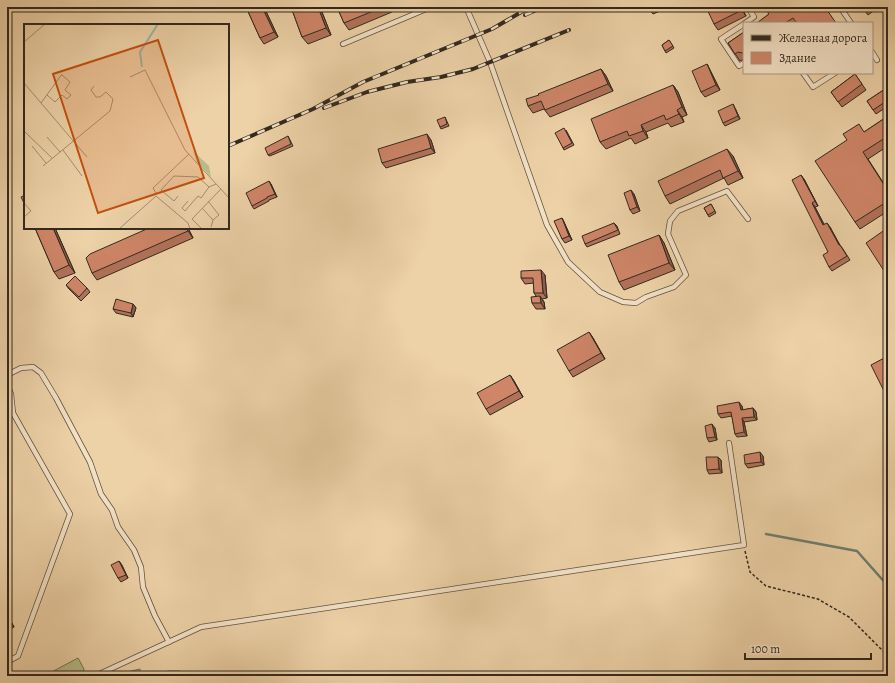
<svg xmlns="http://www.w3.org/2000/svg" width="895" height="683" viewBox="0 0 895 683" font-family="Alegreya,serif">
<rect width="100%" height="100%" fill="#edd1a7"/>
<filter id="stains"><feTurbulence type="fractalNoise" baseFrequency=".005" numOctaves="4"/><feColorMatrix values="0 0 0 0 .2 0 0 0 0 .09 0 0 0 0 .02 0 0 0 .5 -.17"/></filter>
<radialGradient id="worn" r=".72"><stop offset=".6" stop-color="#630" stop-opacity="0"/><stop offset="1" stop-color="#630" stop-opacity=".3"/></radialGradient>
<g fill="#b6bc89" stroke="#747254">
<path d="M 78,658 L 84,669 L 82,676 L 44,676 Z"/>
<path d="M 140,669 L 140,676 L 109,676 Z"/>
<path d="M 168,671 L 180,671 L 178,676 L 154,676 Z"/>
</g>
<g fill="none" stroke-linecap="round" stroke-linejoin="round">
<path stroke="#707e6f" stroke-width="2.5" d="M 766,534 L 857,551 L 888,586"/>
<g stroke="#615341" stroke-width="6">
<g id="service">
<path d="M 466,7 L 490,62 L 547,225 L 568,262 L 600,292 L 623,302 L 636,303 L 646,297 L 674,287 L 686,275 L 668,234 L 670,221 L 678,211 L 727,191 L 748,219"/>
<path d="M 840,7 L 851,23"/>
<path d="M 745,23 L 754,17 L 748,7"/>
<path d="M 744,24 L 721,39 L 739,66 L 744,63"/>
<path d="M 343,44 L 431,7"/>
<path d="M 872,52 L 877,60"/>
<path d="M 803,73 L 813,87 L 835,73"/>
<path d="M 7,375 L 21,368 L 33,367 L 41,373 L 56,398 L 90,462 L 101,494 L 112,510 L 118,527 L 134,550 L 141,567 L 143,587 L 155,616 L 169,642"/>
<path d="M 7,385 L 11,394 L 13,413"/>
<path d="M 7,417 L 13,413 L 70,514 L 18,656 L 7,662"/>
<path d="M 95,676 L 201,627 L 744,545 L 729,443"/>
</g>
</g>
<path stroke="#32291f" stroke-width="1.5" stroke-dasharray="3 2" stroke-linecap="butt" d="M 745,551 L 750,572 L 766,586 L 818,599 L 849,617 L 888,656"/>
<use href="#service" stroke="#f3e1c6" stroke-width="4.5"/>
<g stroke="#32291f" stroke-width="4">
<g id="rail">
<path d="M 525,15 L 543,7"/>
<path d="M 324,108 L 367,92 L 407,82 L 441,77 L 473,69 L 569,30"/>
<path d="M 228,146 L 313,109 L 363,82 L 492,29 L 530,7"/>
</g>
</g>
<use href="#rail" stroke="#f3e1c6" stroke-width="2.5" stroke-dasharray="8" stroke-linecap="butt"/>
</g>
<g fill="#b17259" stroke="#32291f">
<path d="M 246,7 L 264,7 L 278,37 L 264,44 L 260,38 Z"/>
<path d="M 291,7 L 320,7 L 331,35 L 308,44 L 302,37 Z"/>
<path d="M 337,7 L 390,7 L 392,12 L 349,30 L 344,23 Z"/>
<path d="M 648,7 L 669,7 L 653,14 Z"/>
<path d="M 741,7 L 746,16 L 718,30 L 714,24 Z"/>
<path d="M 862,7 L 879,7 L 868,15 Z"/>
<path d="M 769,14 L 836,23 L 757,23 Z"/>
<path d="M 744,32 L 744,59 L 740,61 L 728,43 Z"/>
<path d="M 669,40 L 674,48 L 666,53 L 662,45 Z"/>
<path d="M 707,64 L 720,90 L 705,97 L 701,92 Z"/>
<path d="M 601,69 L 606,76 L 613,91 L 550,117 L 544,109 L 533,113 L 528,106 L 539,95 Z"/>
<path d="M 855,74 L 866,90 L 842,107 L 831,92 Z"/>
<path d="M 673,85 L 678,92 L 687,115 L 682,117 L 684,122 L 671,127 L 668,123 L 646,132 L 648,138 L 635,144 L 631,138 L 606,149 L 600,142 Z"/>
<path d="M 888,87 L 888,106 L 876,114 L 867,101 Z"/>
<path d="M 735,108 L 740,119 L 725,126 L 723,123 Z"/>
<path d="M 888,116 L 888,146 L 868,159 L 888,190 L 888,211 L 860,229 L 855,222 L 847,140 L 864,132 Z"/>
<path d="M 445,117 L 449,126 L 441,129 L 440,127 Z"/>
<path d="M 566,130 L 574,145 L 564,150 L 563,148 Z"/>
<path d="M 288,136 L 293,146 L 270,156 L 268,155 Z"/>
<path d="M 431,140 L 435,153 L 386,168 L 382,163 Z"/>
<path d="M 733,156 L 743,178 L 728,185 L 724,178 L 670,204 L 665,196 Z"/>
<path d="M 804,179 L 818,206 L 815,207 L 824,224 L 830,227 L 840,245 L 843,249 L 850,260 L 832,271 L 829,267 L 828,252 Z"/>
<path d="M 271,184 L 277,197 L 269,200 L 269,201 L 254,209 L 252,206 Z"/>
<path d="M 634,194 L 640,211 L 633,214 L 630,210 Z"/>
<path d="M 711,204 L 716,213 L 709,217 L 704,208 Z"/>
<path d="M 562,218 L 564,222 L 572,240 L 565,243 L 562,239 Z"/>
<path d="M 614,223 L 617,226 L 620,234 L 587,247 L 585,244 Z"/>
<path d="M 35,228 L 55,228 L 75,273 L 59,279 L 54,272 Z"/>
<path d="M 149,228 L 188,228 L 193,238 L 97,280 L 92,273 Z"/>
<path d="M 659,235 L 664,243 L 675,270 L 624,290 L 619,282 Z"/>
<path d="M 545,275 L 547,298 L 542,299 L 544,302 L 545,309 L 536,309 L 532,303 L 536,296 L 534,293 L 534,283 L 525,284 L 521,278 Z"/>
<path d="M 66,285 L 87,288 L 90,292 L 81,301 L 69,289 Z"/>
<path d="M 133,304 L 136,308 L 133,317 L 116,313 L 113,309 Z"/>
<path d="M 589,332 L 593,338 L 605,359 L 573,377 L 569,371 Z"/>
<path d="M 888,356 L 888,397 L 885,393 Z"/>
<path d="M 510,375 L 514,381 L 523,397 L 490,415 L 486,409 Z"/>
<path d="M 742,406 L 743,410 L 753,408 L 756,412 L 757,420 L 744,422 L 747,436 L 737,437 L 735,434 L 732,416 L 721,418 L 718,414 Z"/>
<path d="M 715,428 L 717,440 L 709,442 L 707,438 Z"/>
<path d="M 763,456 L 764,465 L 748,468 L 745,464 Z"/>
<path d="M 718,457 L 721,460 L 722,473 L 709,474 L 707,470 Z"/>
<path d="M 119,561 L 128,578 L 121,582 L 118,578 Z"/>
<path d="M 7,614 L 14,627 L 7,631 Z"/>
</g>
<g fill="#905d49" stroke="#32291f">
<path d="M 262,7 L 264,7 L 278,37 L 274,32 Z"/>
<path d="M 318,7 L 320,7 L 331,35 L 326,28 Z"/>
<path d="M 740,7 L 741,7 L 746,16 Z"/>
<path d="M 707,64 L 720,90 L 716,85 Z"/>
<path d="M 601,69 L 606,76 L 613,91 L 608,84 Z"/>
<path d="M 673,85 L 678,92 L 687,115 L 682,107 Z"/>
<path d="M 733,104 L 735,108 L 740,119 L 738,116 Z"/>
<path d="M 677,110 L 682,117 L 684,122 L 679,114 Z"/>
<path d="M 641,125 L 646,132 L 648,138 L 643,131 Z"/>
<path d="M 427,134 L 431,140 L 435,153 L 431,148 Z"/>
<path d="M 727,149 L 733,156 L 743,178 L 738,171 Z"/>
<path d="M 801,175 L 804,179 L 818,206 L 815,201 Z"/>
<path d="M 269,181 L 271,184 L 277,197 L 275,194 Z"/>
<path d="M 631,190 L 634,194 L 640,211 L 637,207 Z"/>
<path d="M 812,203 L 815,207 L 826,229 L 823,225 Z"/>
<path d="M 562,218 L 564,222 L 572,240 L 569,236 Z"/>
<path d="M 827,223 L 830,227 L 842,250 L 839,245 Z"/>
<path d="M 53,228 L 55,228 L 75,273 L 69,265 Z"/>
<path d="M 186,228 L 188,228 L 193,238 L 188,231 Z"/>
<path d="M 659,235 L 664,243 L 675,270 L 669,263 Z"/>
<path d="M 541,270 L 545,275 L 547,298 L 543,293 Z"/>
<path d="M 540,296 L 544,302 L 545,309 L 541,303 Z"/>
<path d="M 133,304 L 136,308 L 133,317 L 131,313 Z"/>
<path d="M 589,332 L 593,338 L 605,359 L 601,353 Z"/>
<path d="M 510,375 L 514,381 L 523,397 L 519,391 Z"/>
<path d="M 739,402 L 742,406 L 743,414 L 741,410 Z"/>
<path d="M 753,408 L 756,412 L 757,420 L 754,417 Z"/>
<path d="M 742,418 L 744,422 L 747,436 L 744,432 Z"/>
<path d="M 712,424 L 715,428 L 717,440 L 715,437 Z"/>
<path d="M 760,452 L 763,456 L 764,465 L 761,462 Z"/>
<path d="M 718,457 L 721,460 L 722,473 L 719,469 Z"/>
<path d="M 119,561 L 122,565 L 128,578 L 126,575 Z"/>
<path d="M 7,614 L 14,627 L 9,619 L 7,616 Z"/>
</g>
<g fill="#ce8568" stroke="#32291f">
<path d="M 246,7 L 262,7 L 274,32 L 260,38 Z"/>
<path d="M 291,7 L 318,7 L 326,28 L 302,37 Z"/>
<path d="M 337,7 L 383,7 L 344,23 Z"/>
<path d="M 706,7 L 740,7 L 742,10 L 714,24 Z"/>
<path d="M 764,7 L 825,7 L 836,23 L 797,23 L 793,18 L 785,23 L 757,23 L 769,14 Z"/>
<path d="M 744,32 L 744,52 L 742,53 L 738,52 L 735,54 L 728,43 Z"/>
<path d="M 669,40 L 673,46 L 665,51 L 662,45 Z"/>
<path d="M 707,64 L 716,85 L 701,92 L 692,71 Z"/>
<path d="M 601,69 L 608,84 L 545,110 L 541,101 L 528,106 L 526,99 L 539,95 L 538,94 Z"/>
<path d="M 855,74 L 862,84 L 838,102 L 831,92 Z"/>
<path d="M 673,85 L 682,107 L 677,110 L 679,114 L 666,120 L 664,115 L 641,125 L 643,131 L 629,136 L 627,131 L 600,142 L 591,119 Z"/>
<path d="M 888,87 L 888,100 L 873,110 L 867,101 Z"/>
<path d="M 733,104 L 738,116 L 723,123 L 718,111 Z"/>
<path d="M 888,116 L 888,136 L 863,152 L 888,191 L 888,201 L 855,222 L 815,161 L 847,140 L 843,134 L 859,124 L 864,132 Z"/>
<path d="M 445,117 L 447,124 L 440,127 L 437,120 Z"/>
<path d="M 564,128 L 572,143 L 563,148 L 555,133 Z"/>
<path d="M 427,134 L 431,148 L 382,163 L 378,149 Z"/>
<path d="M 288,136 L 291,144 L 268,155 L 265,148 Z"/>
<path d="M 727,149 L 738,171 L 723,178 L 720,170 L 665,196 L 658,181 Z"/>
<path d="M 801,175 L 815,201 L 812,203 L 823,225 L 827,223 L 839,245 L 840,245 L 847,256 L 829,267 L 823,255 L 828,252 L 792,180 Z"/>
<path d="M 269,181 L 275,194 L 267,197 L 267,198 L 252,206 L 246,193 Z"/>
<path d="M 631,190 L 637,207 L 630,210 L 624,193 Z"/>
<path d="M 25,195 L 25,205 L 21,197 Z"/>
<path d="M 711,204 L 715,211 L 708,215 L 704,208 Z"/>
<path d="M 562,218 L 569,236 L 562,239 L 554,221 Z"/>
<path d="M 614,223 L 618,230 L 585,244 L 582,236 Z"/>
<path d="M 35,228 L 53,228 L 69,265 L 54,272 Z"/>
<path d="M 149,228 L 186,228 L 188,231 L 92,273 L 86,258 L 90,254 Z"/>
<path d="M 886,229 L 888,232 L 888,277 L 866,243 Z"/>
<path d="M 659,235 L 669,263 L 619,282 L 608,255 Z"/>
<path d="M 541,270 L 543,293 L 534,293 L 533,278 L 521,278 L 521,271 Z"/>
<path d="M 75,276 L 87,288 L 79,297 L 66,285 Z"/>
<path d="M 540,296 L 541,303 L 532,303 L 531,297 Z"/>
<path d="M 116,299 L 133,304 L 131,313 L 113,309 Z"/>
<path d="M 589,332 L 601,353 L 569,371 L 557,350 Z"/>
<path d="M 888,356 L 888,392 L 885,393 L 871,365 Z"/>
<path d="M 510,375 L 519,391 L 486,409 L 477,393 Z"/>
<path d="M 739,402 L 741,410 L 753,408 L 754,417 L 742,418 L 744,432 L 735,434 L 731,412 L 718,414 L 717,406 Z"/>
<path d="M 712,424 L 715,437 L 707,438 L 705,426 Z"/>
<path d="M 760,452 L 761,462 L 745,464 L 744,455 Z"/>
<path d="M 706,457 L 718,457 L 719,469 L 707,470 Z"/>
<path d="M 119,561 L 126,575 L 118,578 L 111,565 Z"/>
</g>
<g transform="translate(24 24)">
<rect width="205" height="205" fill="#edd1a7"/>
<path d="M 169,127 L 185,142 L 187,153 L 173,138 Z" fill="#b6bc89"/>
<path fill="none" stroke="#99b7a5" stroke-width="2" d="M 118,43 L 116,28 L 134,0"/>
<path fill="none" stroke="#a28e71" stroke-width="1" d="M 0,18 L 21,0M 106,53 L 121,46 L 161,126 L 205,174M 0,59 L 63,133M 23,71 L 31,78 L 38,71 L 43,75 L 47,71 L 41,66 L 46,58 L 38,51M 17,79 L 38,50M 0,107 L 28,134M 23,113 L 36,128M 8,122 L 22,139M 39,126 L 58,152M 19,142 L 86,87 L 89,75 L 82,68 L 76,73 L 72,73 L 67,66 L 70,62M 132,169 L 129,164 L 165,130M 154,172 L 150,177 L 137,166 L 150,152 L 174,153 L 185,163 L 192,160M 164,177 L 158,184 L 161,187 L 174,172 L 177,174 L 185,163M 184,177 L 195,191 L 189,196M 0,179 L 7,187 L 0,193M 178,184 L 189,196 L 187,203M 95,205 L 132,172 L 164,199 L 166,205M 178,205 L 168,195 L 197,165"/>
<path fill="#c44f10" fill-opacity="0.15" stroke="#c44f10" stroke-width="2" d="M 134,16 L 180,154 L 74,189 L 29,50 Z"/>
<rect width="205" height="205" fill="none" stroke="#32291f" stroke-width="2"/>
</g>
<rect width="895" height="683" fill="none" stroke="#edd1a7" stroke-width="24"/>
<rect x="8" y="8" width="879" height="667" fill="none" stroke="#32291f" stroke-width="2"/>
<rect x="12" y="12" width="871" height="659" fill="none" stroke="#32291f"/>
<rect x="743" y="22" width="130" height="52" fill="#f3e1c6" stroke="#a69783"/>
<rect x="751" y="35" width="20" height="6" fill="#32291f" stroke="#a69783"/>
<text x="779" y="42" font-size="12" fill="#32291f">Железная дорога</text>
<rect x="751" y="52" width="20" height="12" fill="#ce8568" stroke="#a69783"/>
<text x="779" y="62" font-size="12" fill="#32291f">Здание</text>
<path d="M745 653v6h126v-6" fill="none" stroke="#32291f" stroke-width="2"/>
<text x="751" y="653" font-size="12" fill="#32291f" stroke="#f3e1c6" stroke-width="3" paint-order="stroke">100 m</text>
<rect width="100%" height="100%" filter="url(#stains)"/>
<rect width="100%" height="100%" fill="url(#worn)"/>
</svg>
